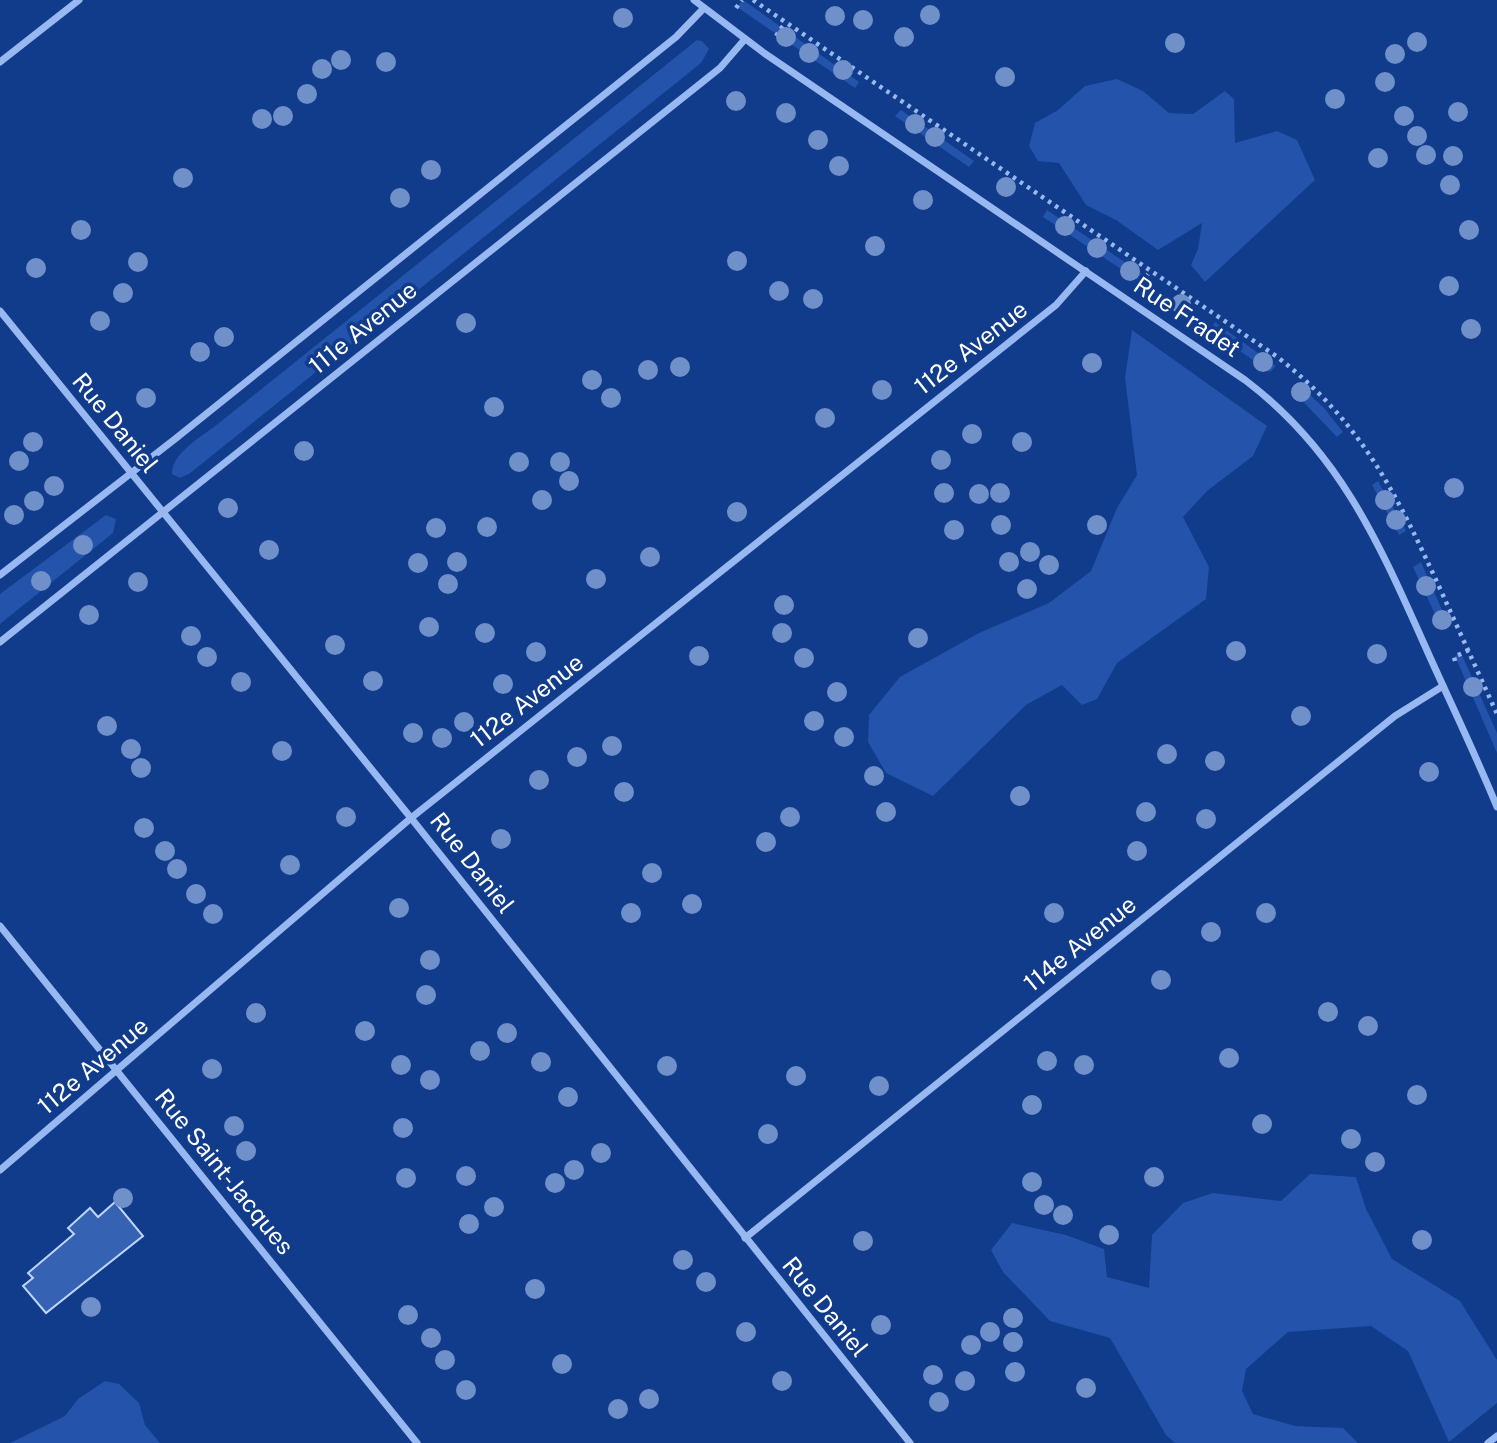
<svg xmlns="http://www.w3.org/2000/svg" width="1497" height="1443" viewBox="0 0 1497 1443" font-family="'Public Sans',sans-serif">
<rect width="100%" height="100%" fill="#113b8b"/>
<g fill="#2353aa">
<path d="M 743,0 L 859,82 L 855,88 L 737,7 Z"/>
<path d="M 697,40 L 702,41 L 709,49 L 701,63 L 189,474 L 180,478 L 172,474 C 171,453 204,435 219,423 Z"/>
<path d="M 1117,79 L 1143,91 L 1169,113 L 1193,114 L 1225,91 L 1234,99 L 1235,143 L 1277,131 L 1297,140 L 1315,180 L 1205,282 L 1191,265 L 1198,249 L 1202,223 L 1158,250 L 1116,220 L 1086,205 L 1059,163 L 1038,161 L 1029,146 L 1035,123 L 1058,110 L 1085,86 Z"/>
<path d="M 901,110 L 974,161 L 969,167 L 895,116 Z"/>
<path d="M 1047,210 L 1147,277 L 1142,283 L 1043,217 Z"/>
<path d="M 1215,322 L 1276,366 L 1270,372 L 1210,330 Z"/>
<path d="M 1132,330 L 1267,426 L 1253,456 L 1207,491 L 1183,517 L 1209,567 L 1206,599 L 1117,663 L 1097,699 L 1082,705 L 1062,685 L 1026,705 L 933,796 L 886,773 L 868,742 L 869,715 L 900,677 L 979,633 L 1049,603 L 1091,571 L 1117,508 L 1137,475 L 1125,378 Z"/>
<path d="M 1297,383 L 1324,408 L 1343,432 L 1337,437 L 1291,389 Z"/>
<path d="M 1378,481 L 1406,531 L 1399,535 L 1372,485 Z"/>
<path d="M 106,515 L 116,519 L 113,533 L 0,624 L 0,594 Z"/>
<path d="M 1421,562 L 1449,626 L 1442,629 L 1413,567 Z"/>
<path d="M 1461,653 L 1497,733 L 1497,753 L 1455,656 Z"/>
<path d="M 1310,1174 L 1356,1177 L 1366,1209 L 1392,1259 L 1460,1301 L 1497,1360 L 1497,1403 L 1449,1442 L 1408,1351 L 1371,1326 L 1288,1332 L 1246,1369 L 1242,1391 L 1253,1414 L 1295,1426 L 1343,1428 L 1358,1443 L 1175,1443 L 1166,1435 L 1110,1338 L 1050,1321 L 1003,1272 L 991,1250 L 1012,1223 L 1066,1235 L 1104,1249 L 1107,1277 L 1149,1288 L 1152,1235 L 1183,1203 L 1213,1193 L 1281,1201 Z"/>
<path d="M 105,1381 L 119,1384 L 139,1403 L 145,1425 L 160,1443 L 10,1443 L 65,1416 L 78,1399 Z"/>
</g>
<path fill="#3562b2" stroke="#bed5fd" stroke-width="2" d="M 115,1202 L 143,1236 L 46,1313 L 23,1286 L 33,1278 L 28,1273 L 74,1234 L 68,1228 L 90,1208 L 98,1217 Z"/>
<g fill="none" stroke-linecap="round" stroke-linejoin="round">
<g stroke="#98b8f1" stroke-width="4.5" stroke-dasharray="3.5 5" stroke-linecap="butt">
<path d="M 753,0 L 1276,356 C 1363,423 1397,495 1442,593 C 1460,633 1479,674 1497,714"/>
<path d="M 736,8 L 742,0"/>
<path d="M 776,36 L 785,23"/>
<path d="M 1140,283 L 1151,271"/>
<path d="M 1455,661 L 1454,657 L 1469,650"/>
</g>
<g stroke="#98b8f1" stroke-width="7">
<path d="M 694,0 L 764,53 L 1245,380 C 1339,451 1378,541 1425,646 C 1449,700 1475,753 1497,807"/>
<path d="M 0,62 L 79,0"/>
<path d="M 0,311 L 411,818 L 910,1443"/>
<path d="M 0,575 L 175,439 L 676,37 L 704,8"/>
<path d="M 0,642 L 720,68 L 745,39"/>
<path d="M 0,926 L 417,1443"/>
<path d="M 0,1170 L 411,818 L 1056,305 L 1086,271"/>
<path d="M 745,1238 L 1395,716 L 1443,686"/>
<path d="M 1488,1443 L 1497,1436"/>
</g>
</g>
<g fill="#7090ca">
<circle cx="930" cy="15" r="10"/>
<circle cx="835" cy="16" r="10"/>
<circle cx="623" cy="18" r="10"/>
<circle cx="863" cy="20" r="10"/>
<circle cx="786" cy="37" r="10"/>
<circle cx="904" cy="37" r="10"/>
<circle cx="1417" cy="42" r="10"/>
<circle cx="1175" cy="43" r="10"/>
<circle cx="809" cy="53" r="10"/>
<circle cx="1395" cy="54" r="10"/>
<circle cx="341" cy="60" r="10"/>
<circle cx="386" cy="62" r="10"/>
<circle cx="322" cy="69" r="10"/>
<circle cx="843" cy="70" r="10"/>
<circle cx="1005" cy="77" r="10"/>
<circle cx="1385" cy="82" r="10"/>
<circle cx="307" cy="94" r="10"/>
<circle cx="1335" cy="99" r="10"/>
<circle cx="736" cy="101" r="10"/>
<circle cx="1458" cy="112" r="10"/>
<circle cx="786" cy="113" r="10"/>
<circle cx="283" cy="116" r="10"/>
<circle cx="1404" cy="116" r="10"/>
<circle cx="262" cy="119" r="10"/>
<circle cx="915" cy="124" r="10"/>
<circle cx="1417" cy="136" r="10"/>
<circle cx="935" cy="137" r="10"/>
<circle cx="818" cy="140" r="10"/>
<circle cx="1426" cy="155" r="10"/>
<circle cx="1453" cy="156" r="10"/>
<circle cx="1378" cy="158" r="10"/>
<circle cx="839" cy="166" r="10"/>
<circle cx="431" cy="170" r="10"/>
<circle cx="183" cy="178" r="10"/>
<circle cx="1450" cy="185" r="10"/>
<circle cx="1006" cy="187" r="10"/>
<circle cx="400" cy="198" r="10"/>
<circle cx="923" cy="200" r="10"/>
<circle cx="1065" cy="226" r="10"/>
<circle cx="81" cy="230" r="10"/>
<circle cx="1469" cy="230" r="10"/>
<circle cx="875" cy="246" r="10"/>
<circle cx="1097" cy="248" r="10"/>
<circle cx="737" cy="261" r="10"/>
<circle cx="138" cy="262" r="10"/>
<circle cx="36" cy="268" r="10"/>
<circle cx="1130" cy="271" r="10"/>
<circle cx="1449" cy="286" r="10"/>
<circle cx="779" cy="291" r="10"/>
<circle cx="123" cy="293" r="10"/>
<circle cx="813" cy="299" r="10"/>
<circle cx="1181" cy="304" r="10"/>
<circle cx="100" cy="321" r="10"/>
<circle cx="466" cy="323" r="10"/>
<circle cx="1471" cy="329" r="10"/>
<circle cx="224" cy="337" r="10"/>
<circle cx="200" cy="352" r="10"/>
<circle cx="1263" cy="362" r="10"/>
<circle cx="1092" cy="363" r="10"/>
<circle cx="680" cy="367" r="10"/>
<circle cx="648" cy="370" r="10"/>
<circle cx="592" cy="380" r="10"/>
<circle cx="882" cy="390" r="10"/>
<circle cx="1301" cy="392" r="10"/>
<circle cx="146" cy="398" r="10"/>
<circle cx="611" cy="398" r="10"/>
<circle cx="494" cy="407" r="10"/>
<circle cx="825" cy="418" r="10"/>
<circle cx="972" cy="434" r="10"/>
<circle cx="33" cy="442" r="10"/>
<circle cx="1022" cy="442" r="10"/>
<circle cx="304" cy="451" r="10"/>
<circle cx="941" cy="460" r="10"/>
<circle cx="19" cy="461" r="10"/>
<circle cx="519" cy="462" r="10"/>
<circle cx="560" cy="462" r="10"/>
<circle cx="569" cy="481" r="10"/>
<circle cx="54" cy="486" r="10"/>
<circle cx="1454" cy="488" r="10"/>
<circle cx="944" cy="493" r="10"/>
<circle cx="1000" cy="493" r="10"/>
<circle cx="979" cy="494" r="10"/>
<circle cx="542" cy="500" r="10"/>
<circle cx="1385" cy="500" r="10"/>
<circle cx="34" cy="501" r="10"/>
<circle cx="228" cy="508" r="10"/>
<circle cx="737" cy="512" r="10"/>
<circle cx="14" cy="515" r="10"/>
<circle cx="1396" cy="520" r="10"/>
<circle cx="1001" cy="525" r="10"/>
<circle cx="1097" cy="525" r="10"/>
<circle cx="487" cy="527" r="10"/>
<circle cx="436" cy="528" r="10"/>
<circle cx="954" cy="530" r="10"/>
<circle cx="83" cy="545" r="10"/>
<circle cx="269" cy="550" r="10"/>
<circle cx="1030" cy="552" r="10"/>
<circle cx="650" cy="557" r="10"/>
<circle cx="457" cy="562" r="10"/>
<circle cx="1009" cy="562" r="10"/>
<circle cx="418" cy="563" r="10"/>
<circle cx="1049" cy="565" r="10"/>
<circle cx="596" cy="579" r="10"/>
<circle cx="41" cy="581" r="10"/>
<circle cx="138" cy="582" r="10"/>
<circle cx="448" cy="584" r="10"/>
<circle cx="1426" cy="586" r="10"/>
<circle cx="1027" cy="589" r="10"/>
<circle cx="784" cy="605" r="10"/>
<circle cx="89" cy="615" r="10"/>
<circle cx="1442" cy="620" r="10"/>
<circle cx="429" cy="627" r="10"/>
<circle cx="485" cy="633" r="10"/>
<circle cx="782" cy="633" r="10"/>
<circle cx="191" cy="636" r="10"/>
<circle cx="918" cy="638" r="10"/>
<circle cx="335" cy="645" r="10"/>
<circle cx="1236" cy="651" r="10"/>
<circle cx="536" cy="652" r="10"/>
<circle cx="1377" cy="654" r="10"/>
<circle cx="699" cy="656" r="10"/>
<circle cx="207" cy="657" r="10"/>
<circle cx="804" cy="658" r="10"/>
<circle cx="373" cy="681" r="10"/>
<circle cx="241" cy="682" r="10"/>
<circle cx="503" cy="684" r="10"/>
<circle cx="1473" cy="687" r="10"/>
<circle cx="837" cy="692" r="10"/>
<circle cx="1301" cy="716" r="10"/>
<circle cx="814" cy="721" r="10"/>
<circle cx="464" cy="722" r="10"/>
<circle cx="107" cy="726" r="10"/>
<circle cx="413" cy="733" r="10"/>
<circle cx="844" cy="737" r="10"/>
<circle cx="442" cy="738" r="10"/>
<circle cx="612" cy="746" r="10"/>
<circle cx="131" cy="749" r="10"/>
<circle cx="282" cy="751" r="10"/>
<circle cx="1167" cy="754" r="10"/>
<circle cx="577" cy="757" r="10"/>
<circle cx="1215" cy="761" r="10"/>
<circle cx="141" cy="768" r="10"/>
<circle cx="1429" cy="772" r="10"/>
<circle cx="874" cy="776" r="10"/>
<circle cx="539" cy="780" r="10"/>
<circle cx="624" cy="792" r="10"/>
<circle cx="1020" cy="796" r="10"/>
<circle cx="886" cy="812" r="10"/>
<circle cx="1146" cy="812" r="10"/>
<circle cx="346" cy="817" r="10"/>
<circle cx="790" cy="817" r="10"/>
<circle cx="1206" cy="819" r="10"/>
<circle cx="144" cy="828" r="10"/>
<circle cx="501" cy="839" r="10"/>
<circle cx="766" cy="842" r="10"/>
<circle cx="165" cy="851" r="10"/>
<circle cx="1137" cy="851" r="10"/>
<circle cx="290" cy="865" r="10"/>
<circle cx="177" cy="869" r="10"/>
<circle cx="652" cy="873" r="10"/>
<circle cx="196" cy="894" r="10"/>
<circle cx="692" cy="904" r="10"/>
<circle cx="399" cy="908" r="10"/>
<circle cx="631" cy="913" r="10"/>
<circle cx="1054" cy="913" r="10"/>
<circle cx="1266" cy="913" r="10"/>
<circle cx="213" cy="914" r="10"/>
<circle cx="1211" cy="932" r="10"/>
<circle cx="430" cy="960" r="10"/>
<circle cx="1161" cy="980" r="10"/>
<circle cx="426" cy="995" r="10"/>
<circle cx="1328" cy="1012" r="10"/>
<circle cx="256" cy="1013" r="10"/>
<circle cx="1368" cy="1026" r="10"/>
<circle cx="365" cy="1031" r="10"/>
<circle cx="507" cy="1033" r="10"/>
<circle cx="480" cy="1051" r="10"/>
<circle cx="1229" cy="1058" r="10"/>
<circle cx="1047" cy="1061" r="10"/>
<circle cx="541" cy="1062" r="10"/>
<circle cx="401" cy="1065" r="10"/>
<circle cx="1084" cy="1065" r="10"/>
<circle cx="667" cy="1066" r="10"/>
<circle cx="212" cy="1069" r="10"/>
<circle cx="796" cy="1076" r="10"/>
<circle cx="430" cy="1080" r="10"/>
<circle cx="879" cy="1086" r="10"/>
<circle cx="1417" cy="1095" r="10"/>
<circle cx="568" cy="1097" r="10"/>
<circle cx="1032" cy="1105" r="10"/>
<circle cx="1262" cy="1124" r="10"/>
<circle cx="234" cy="1126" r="10"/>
<circle cx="403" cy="1128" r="10"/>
<circle cx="768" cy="1134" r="10"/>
<circle cx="1351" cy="1139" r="10"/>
<circle cx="246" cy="1151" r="10"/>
<circle cx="601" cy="1153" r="10"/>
<circle cx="1375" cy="1162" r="10"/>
<circle cx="574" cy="1170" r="10"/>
<circle cx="466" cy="1176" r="10"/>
<circle cx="1154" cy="1177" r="10"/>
<circle cx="406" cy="1178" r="10"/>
<circle cx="1032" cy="1182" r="10"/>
<circle cx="555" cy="1183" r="10"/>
<circle cx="123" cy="1198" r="10"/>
<circle cx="1044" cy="1205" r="10"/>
<circle cx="494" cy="1207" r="10"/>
<circle cx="1063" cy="1215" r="10"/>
<circle cx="469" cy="1224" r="10"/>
<circle cx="1109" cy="1235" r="10"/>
<circle cx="1422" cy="1240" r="10"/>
<circle cx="863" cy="1241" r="10"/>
<circle cx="683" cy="1260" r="10"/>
<circle cx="706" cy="1282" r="10"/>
<circle cx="535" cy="1289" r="10"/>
<circle cx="91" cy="1307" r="10"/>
<circle cx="408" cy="1315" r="10"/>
<circle cx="1013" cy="1318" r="10"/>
<circle cx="881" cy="1325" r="10"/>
<circle cx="746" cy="1332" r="10"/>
<circle cx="990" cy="1332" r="10"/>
<circle cx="431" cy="1338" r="10"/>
<circle cx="1013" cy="1342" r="10"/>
<circle cx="971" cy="1345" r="10"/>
<circle cx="445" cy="1360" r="10"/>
<circle cx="562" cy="1364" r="10"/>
<circle cx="1015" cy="1372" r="10"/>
<circle cx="933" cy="1375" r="10"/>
<circle cx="782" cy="1381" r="10"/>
<circle cx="965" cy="1381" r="10"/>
<circle cx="1086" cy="1388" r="10"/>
<circle cx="466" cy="1390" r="10"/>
<circle cx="649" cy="1399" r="10"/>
<circle cx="939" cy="1402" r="10"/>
<circle cx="618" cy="1409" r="10"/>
</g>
<g text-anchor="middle" stroke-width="7" stroke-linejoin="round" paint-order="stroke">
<g font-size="24" fill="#fff" stroke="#113b8b">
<text transform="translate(1187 317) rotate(34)" y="8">Rue Fradet</text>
<text transform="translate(363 328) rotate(-39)" y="8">111e Avenue</text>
<text transform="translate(971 348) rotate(-38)" y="8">112e Avenue</text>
<text transform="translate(115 423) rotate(51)" y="8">Rue Daniel</text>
<text transform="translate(527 701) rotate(-38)" y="8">112e Avenue</text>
<text transform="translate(472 863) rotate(52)" y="8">Rue Daniel</text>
<text transform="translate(1080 944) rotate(-39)" y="8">114e Avenue</text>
<text transform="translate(93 1066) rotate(-40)" y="8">112e Avenue</text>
<text transform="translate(224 1172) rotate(51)" y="8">Rue Saint-Jacques</text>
<text transform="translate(825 1307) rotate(51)" y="8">Rue Daniel</text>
</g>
</g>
</svg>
